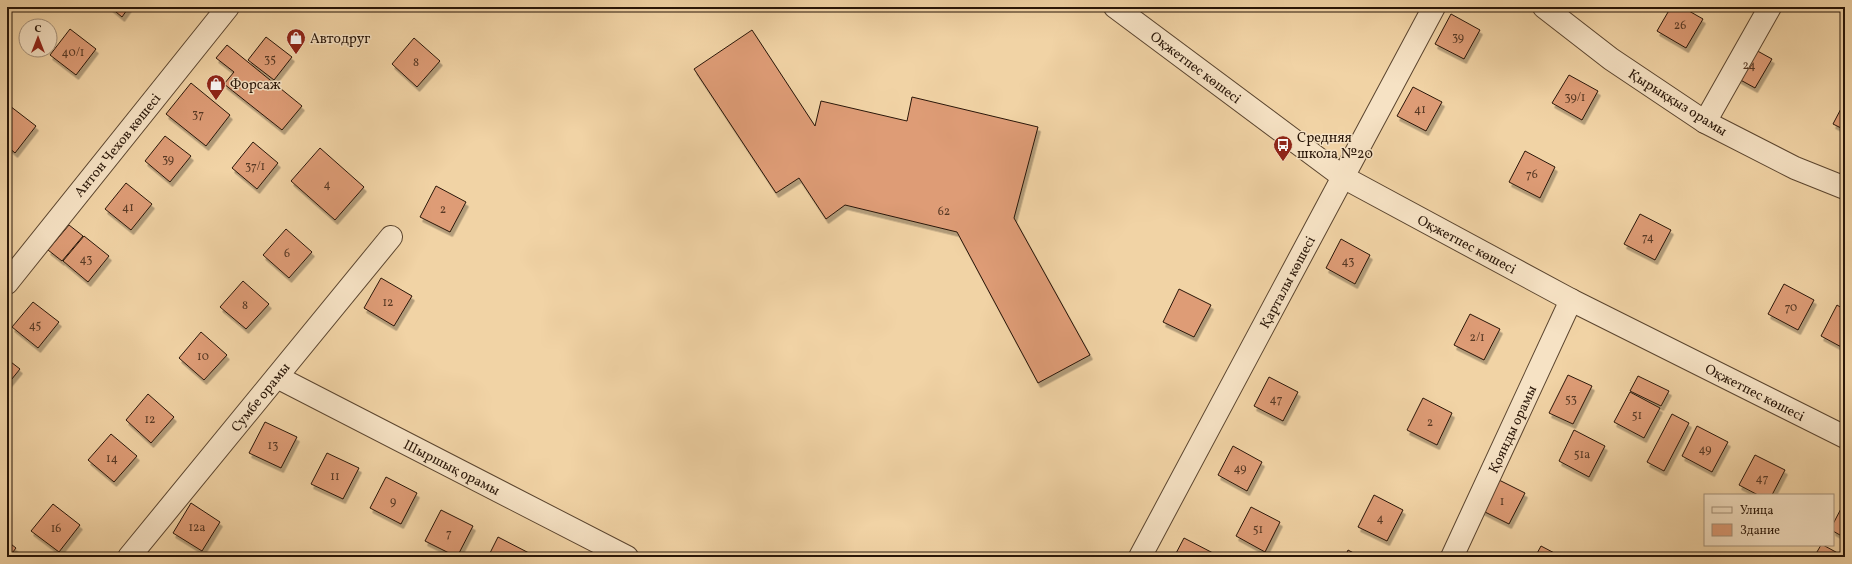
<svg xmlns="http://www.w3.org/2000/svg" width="1852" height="564" viewBox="0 0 1852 564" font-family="Vollkorn,serif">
<defs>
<filter id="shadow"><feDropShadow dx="2.5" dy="4.5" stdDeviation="0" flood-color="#0004"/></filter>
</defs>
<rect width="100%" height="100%" fill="#f1d3a5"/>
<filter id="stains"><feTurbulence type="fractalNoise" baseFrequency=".005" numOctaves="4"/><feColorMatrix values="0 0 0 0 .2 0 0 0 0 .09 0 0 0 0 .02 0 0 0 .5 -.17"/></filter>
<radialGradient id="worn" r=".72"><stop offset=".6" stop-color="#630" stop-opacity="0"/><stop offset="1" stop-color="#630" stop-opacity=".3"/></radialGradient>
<g fill="#de9c76" stroke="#291608" filter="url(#shadow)">
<path d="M 110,7 L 129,7 L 122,17 Z"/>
<path d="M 1671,7 L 1682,7 L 1703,19 L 1686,48 L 1657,31 Z"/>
<path d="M 1451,14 L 1480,30 L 1464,59 L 1435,44 Z"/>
<path d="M 70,29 L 96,49 L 76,75 L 50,55 Z"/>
<path d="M 752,30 L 815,126 L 821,101 L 907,121 L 912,97 L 1038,127 L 1014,218 L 1090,355 L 1038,383 L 957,232 L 845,205 L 826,219 L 799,178 L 776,193 L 694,69 Z"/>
<path d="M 266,37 L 292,57 L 274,80 L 248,60 Z"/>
<path d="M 414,38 L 440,61 L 417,87 L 392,64 Z"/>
<path d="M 1743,43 L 1772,59 L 1755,88 L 1726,72 Z"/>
<path d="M 227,45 L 302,106 L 282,130 L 224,84 L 234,72 L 216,58 Z"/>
<path d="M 1569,75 L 1598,91 L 1582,120 L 1552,103 Z"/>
<path d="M 191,83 L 230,115 L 206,146 L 166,114 Z"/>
<path d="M 1413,87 L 1442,102 L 1426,131 L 1397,116 Z"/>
<path d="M 1845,101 L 1845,130 L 1833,124 Z"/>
<path d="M 10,106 L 36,126 L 15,153 L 7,146 L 7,110 Z"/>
<path d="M 165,136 L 191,156 L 170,182 L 145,161 Z"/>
<path d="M 253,142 L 278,163 L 257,189 L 232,168 Z"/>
<path d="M 320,148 L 364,187 L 335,220 L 291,181 Z"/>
<path d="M 1525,151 L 1555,167 L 1540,198 L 1509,182 Z"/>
<path d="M 126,183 L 152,204 L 131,230 L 105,209 Z"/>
<path d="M 436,186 L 466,202 L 450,232 L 420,217 Z"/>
<path d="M 1640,214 L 1671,230 L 1655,260 L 1624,244 Z"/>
<path d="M 69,225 L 83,236 L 62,261 L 48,250 Z"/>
<path d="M 286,229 L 312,252 L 289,278 L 263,255 Z"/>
<path d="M 84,236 L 109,256 L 88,282 L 63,261 Z"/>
<path d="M 1341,239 L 1370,255 L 1355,284 L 1326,268 Z"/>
<path d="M 381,278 L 412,296 L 394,326 L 364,308 Z"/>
<path d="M 243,281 L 269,304 L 246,329 L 220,307 Z"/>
<path d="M 1784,284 L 1814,300 L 1798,330 L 1768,314 Z"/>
<path d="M 1179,289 L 1211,305 L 1194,337 L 1163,322 Z"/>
<path d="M 33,302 L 59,322 L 38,348 L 12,327 Z"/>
<path d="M 1837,305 L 1845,310 L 1845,349 L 1821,336 Z"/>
<path d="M 1470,314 L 1500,329 L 1484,360 L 1454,345 Z"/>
<path d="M 201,332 L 227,355 L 204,380 L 179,358 Z"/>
<path d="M 7,359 L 20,369 L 7,385 Z"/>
<path d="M 1568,375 L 1592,386 L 1573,424 L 1549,413 Z"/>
<path d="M 1638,376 L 1669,391 L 1661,406 L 1630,391 Z"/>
<path d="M 1269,377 L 1298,392 L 1283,421 L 1254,406 Z"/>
<path d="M 1630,392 L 1660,408 L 1644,438 L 1614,422 Z"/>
<path d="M 148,394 L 174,417 L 151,443 L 126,420 Z"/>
<path d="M 1423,398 L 1452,413 L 1437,445 L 1407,430 Z"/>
<path d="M 1672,414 L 1689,423 L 1664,471 L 1647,462 Z"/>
<path d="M 265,422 L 297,437 L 281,468 L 249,453 Z"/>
<path d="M 1697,426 L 1728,442 L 1712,472 L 1682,456 Z"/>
<path d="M 1574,430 L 1605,446 L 1589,477 L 1559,461 Z"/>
<path d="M 111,434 L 137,456 L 114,482 L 88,460 Z"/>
<path d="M 1233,446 L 1262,462 L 1247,491 L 1218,475 Z"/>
<path d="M 327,453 L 359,468 L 343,499 L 311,484 Z"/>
<path d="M 1755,455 L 1785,470 L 1772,495 L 1758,495 L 1739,485 Z"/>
<path d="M 386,477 L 417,493 L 401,524 L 370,508 Z"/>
<path d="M 1495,478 L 1525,493 L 1509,524 L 1479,509 Z"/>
<path d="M 1374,495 L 1403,510 L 1387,541 L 1358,527 Z"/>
<path d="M 1845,501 L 1845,538 L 1833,531 L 1833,524 Z"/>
<path d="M 191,503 L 220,522 L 202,551 L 173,533 Z"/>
<path d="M 53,504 L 80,525 L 59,552 L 31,531 Z"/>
<path d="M 1251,507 L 1280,522 L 1265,552 L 1236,536 Z"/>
<path d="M 441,510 L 473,526 L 457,557 L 425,541 Z"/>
<path d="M 498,537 L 529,553 L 527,557 L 488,557 Z"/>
<path d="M 1184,538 L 1213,553 L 1211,557 L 1174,557 Z"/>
<path d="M 7,541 L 16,548 L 9,557 L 7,557 Z"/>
<path d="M 1821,545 L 1823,545 L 1845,557 L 1814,557 Z"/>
<path d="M 1541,546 L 1562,557 L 1535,557 Z"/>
<path d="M 1348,550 L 1361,557 L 1345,557 Z"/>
</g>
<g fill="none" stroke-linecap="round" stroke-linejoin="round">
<g stroke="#5b452f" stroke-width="24">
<g id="minor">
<path d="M 1544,7 L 1611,59 L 1705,122 L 1795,168 L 1845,188"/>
<path d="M 1705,122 L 1770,7"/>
<path d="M 1343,177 L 1434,7"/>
<path d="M 7,283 L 228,7"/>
<path d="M 277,377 L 627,557"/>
<path d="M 129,557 L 391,237"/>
<path d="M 1452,557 L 1571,300"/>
</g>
</g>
<g stroke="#5b452f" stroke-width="24">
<g id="tertiary">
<path d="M 1115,7 L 1343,177 L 1571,300 L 1845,437"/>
<path d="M 1140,557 L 1343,177"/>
</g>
</g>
<use href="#minor" stroke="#f6e2c4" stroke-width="22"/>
<use href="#tertiary" stroke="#f6e2c4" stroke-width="22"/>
</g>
<defs>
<g id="shop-pin" transform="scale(1)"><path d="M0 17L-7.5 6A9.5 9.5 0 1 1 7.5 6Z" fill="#8f2418" stroke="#f6e2c4"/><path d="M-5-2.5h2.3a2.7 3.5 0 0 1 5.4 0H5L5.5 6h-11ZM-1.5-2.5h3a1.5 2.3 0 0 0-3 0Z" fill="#fff"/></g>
<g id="bus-pin" transform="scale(1)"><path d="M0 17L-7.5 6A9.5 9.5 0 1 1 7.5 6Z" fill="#8f2418" stroke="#f6e2c4"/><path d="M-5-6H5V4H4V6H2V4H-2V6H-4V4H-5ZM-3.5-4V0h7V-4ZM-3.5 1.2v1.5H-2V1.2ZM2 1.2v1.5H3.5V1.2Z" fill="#fff"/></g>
</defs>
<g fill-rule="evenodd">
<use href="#shop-pin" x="296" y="38"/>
<use href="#shop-pin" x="216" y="84"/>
<use href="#bus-pin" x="1283" y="145"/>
</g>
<g text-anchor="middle" stroke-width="3" stroke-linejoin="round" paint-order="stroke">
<g font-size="12" fill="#563824">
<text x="1680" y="29">26</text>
<text x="1458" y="41">39</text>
<text x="73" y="56">40/1</text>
<text x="270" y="63">35</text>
<text x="416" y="66">8</text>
<text x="1749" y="69">24</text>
<text x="1575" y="101">39/1</text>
<text x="1420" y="113">41</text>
<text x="198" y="118">37</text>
<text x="168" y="163">39</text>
<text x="255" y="170">37/1</text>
<text x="1532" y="178">76</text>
<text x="327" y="188">4</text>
<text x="128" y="211">41</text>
<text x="443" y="213">2</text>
<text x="944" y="215">62</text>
<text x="1648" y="241">74</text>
<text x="287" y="257">6</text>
<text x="86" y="263">43</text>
<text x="1348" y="265">43</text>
<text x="388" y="306">12</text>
<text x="245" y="309">8</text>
<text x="1791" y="311">70</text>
<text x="35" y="329">45</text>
<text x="1477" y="341">2/1</text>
<text x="203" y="360">10</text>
<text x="1276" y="403">47</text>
<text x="1571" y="403">53</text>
<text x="1637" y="419">51</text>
<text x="150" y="423">12</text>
<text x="1430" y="426">2</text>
<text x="273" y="449">13</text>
<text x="1705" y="453">49</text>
<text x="1582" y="458">51а</text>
<text x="112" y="462">14</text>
<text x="1240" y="472">49</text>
<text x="335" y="480">11</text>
<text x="1762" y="482">47</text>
<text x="393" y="505">9</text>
<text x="1502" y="505">1</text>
<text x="1380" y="522">4</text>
<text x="197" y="531">12а</text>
<text x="56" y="532">16</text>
<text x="1258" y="533">51</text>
<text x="449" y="537">7</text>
</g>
<g font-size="14" fill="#291608" stroke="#f6e2c4" text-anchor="start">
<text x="310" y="43">Автодруг</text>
<text x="230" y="89">Форсаж</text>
<text x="1297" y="142">Средняя<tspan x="1297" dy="16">школа №20</tspan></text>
</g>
<g font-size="14" fill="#291608" stroke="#f6e2c4">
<text transform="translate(1196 67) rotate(37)" y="5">Оқжетпес көшесі</text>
<text transform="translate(1678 102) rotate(32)" y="5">Қырыққыз орамы</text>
<text transform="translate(117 145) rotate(-51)" y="5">Антон Чехов көшесі</text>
<text transform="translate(1467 244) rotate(28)" y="5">Оқжетпес көшесі</text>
<text transform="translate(1287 282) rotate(-62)" y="5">Қарталы көшесі</text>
<text transform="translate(1755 392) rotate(27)" y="5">Оқжетпес көшесі</text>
<text transform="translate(260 397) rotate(-51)" y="5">Сумбе орамы</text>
<text transform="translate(1512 429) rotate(-65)" y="5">Қоянды орамы</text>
<text transform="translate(452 467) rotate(27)" y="5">Шыршық орамы</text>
</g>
</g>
<rect width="1852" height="564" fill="none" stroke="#f1d3a5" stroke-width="24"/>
<rect x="8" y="8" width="1836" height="548" fill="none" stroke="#291608" stroke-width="2"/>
<rect x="12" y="12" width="1828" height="540" fill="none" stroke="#291608"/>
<rect x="1704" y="494" width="130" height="52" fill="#f6e2c4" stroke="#a49079"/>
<rect x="1712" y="507" width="20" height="6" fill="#f6e2c4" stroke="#a49079"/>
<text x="1740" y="514" font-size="12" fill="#291608">Улица</text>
<rect x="1712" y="524" width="20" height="12" fill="#de9c76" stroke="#a49079"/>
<text x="1740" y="534" font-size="12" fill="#291608">Здание</text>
<g transform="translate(38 38)"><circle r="19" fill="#f6e2c4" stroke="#a49079"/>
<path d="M0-3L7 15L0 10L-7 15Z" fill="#8f2418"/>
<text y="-6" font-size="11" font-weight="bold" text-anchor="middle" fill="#291608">С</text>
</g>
<rect width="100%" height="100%" filter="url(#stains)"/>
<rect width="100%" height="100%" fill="url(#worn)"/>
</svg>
